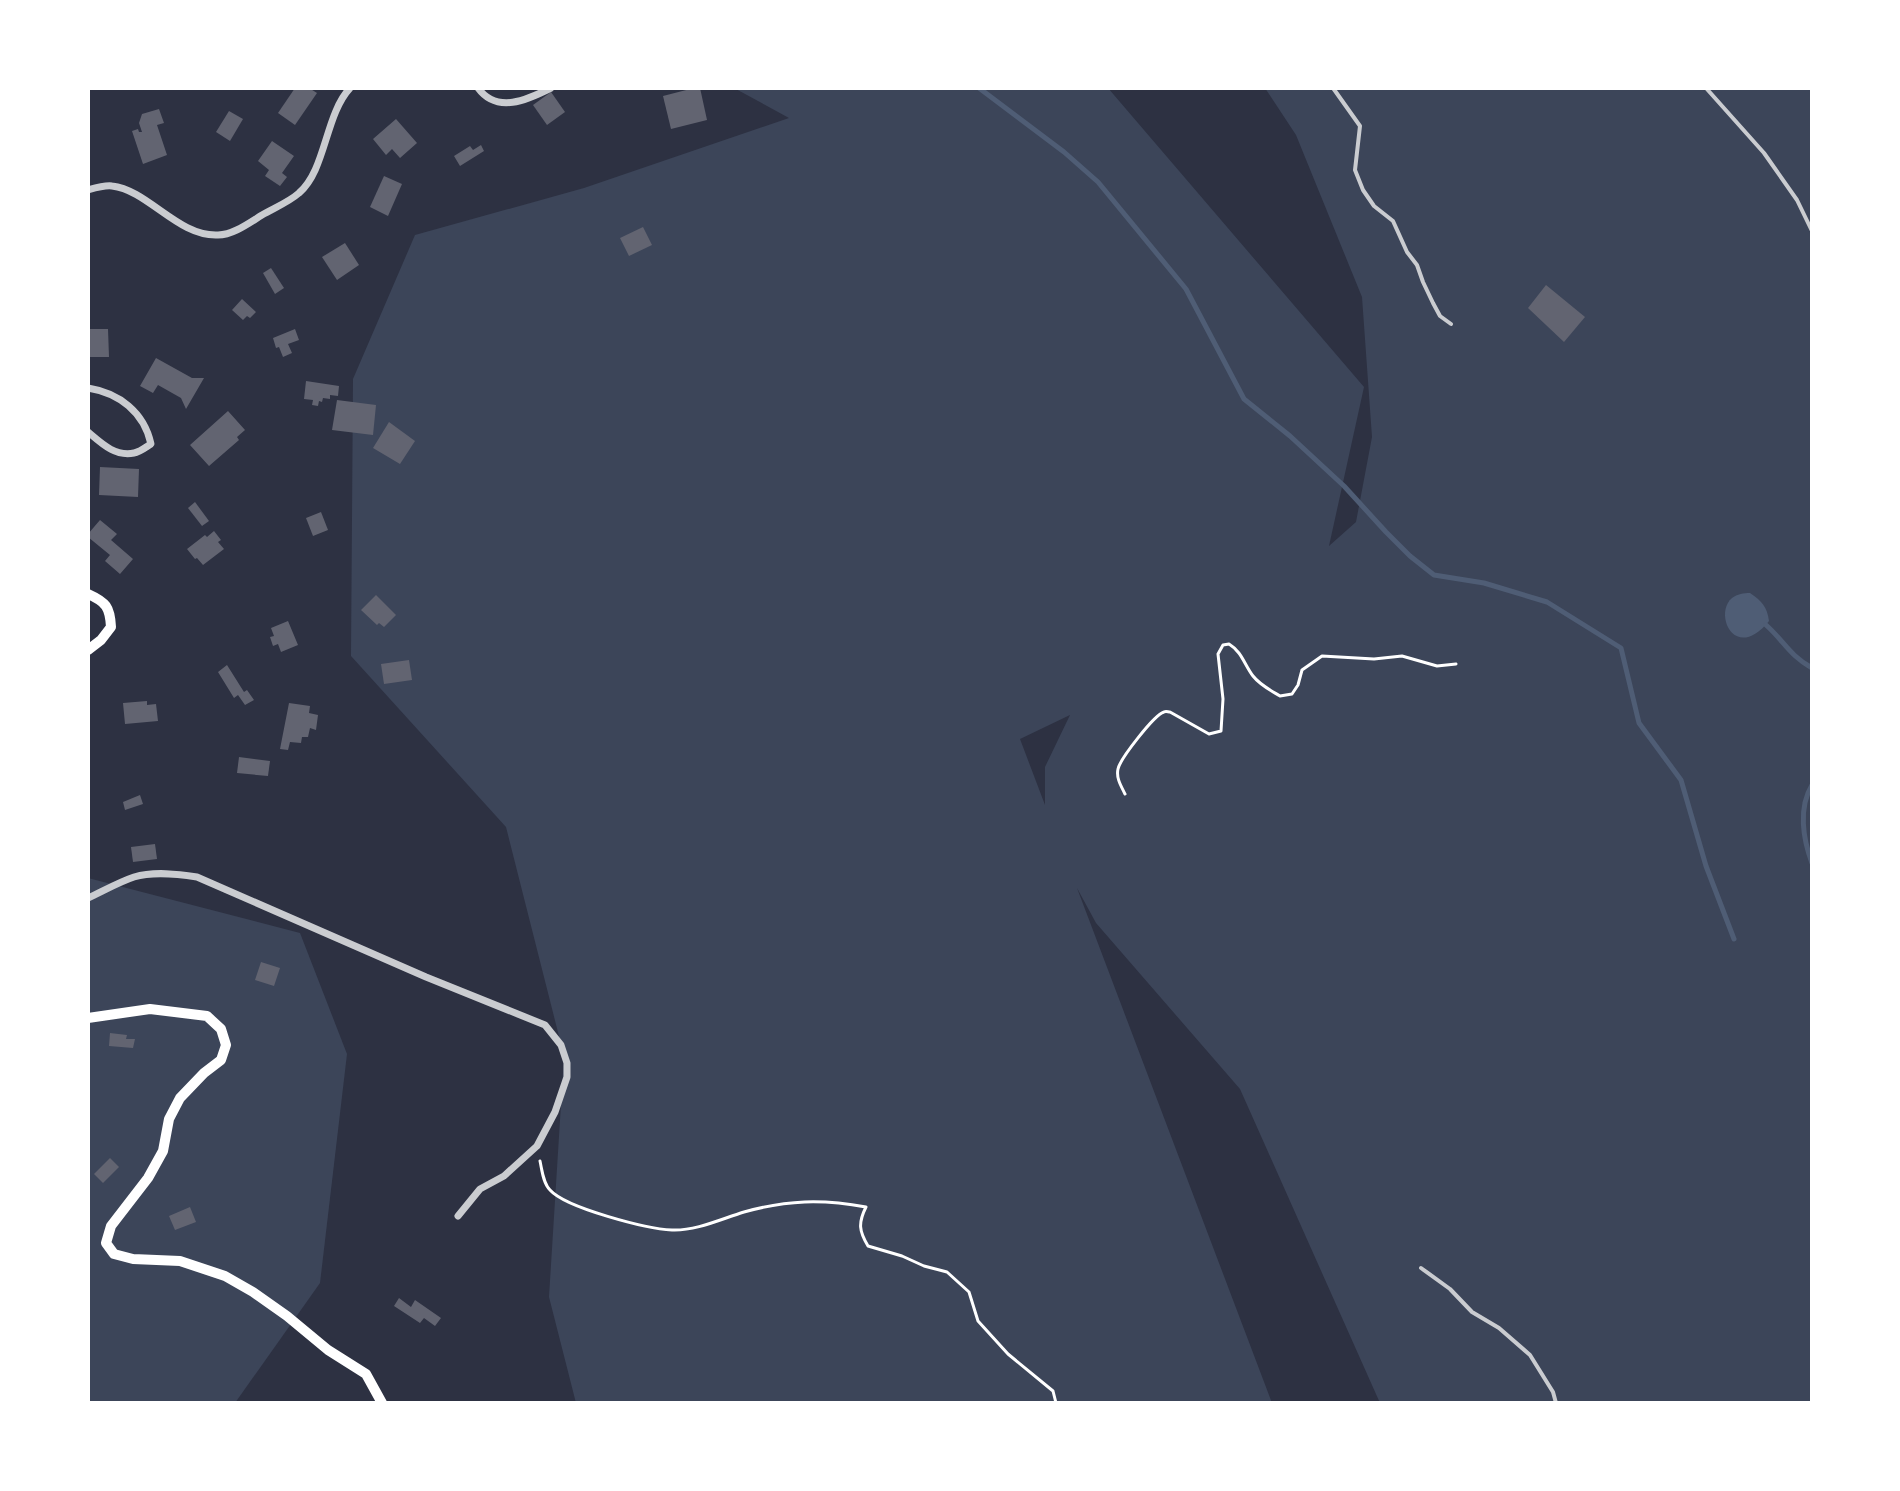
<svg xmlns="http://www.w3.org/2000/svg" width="1900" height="1491" viewBox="0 0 1900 1491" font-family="'DM Sans',sans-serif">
<rect width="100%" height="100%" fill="#2d3142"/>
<g fill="#3c4559" fill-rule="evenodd">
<path d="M 734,88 L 1108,88 L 1364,387 L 1329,546 L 1356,522 L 1372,437 L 1362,297 L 1296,135 L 1265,88 L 1812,88 L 1812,1403 L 1380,1403 L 1240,1089 L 1096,923 L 1077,888 L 1272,1403 L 576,1403 L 549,1297 L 564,1056 L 506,827 L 351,656 L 353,379 L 415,235 L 584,188 L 789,118 ZM 1070,715 L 1045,767 L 1045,805 L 1020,739 Z"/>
<path d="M 88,878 L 300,933 L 347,1054 L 320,1283 L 235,1403 L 88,1403 Z"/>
</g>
<path fill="#4f5d75" d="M 1750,593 C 1762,601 1767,607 1769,621 C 1735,663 1713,614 1732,598 C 1737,594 1744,593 1750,593 Z"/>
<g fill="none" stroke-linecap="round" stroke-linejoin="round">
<g stroke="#4f5d75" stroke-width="5">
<path d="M 979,88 L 1064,152 L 1098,182 L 1186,289 L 1244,399 L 1290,436 L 1344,486 L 1386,532 L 1410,556 L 1434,575 L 1484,583 L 1547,602 L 1621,648 L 1639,723 L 1681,780 L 1706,866 L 1734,939"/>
<path d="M 1766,625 C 1784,641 1789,655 1812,668"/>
<path d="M 1812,785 C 1798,808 1803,839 1812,863"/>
</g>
</g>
<g fill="#626471">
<path d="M 295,88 L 309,88 L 317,93 L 295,125 L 278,113 Z"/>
<path d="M 694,88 L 700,88 L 707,120 L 671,129 L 663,96 Z"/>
<path d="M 551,92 L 565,112 L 547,125 L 533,105 Z"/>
<path d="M 159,109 L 164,123 L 157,125 L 167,155 L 143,164 L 132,131 L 138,129 L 139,132 L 142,132 L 139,123 L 142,114 Z"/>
<path d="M 229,111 L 243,119 L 230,141 L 216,132 Z"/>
<path d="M 396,119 L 417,143 L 400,158 L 392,149 L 386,155 L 373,139 Z"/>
<path d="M 272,141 L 294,156 L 282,173 L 287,177 L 280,186 L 265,176 L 269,170 L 258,161 Z"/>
<path d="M 481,145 L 484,151 L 460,166 L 454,156 L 470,146 L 473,150 Z"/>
<path d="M 384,176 L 402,184 L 388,216 L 370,207 Z"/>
<path d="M 643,227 L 652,245 L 629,256 L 620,238 Z"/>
<path d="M 345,243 L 359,265 L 337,280 L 322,257 Z"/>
<path d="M 271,268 L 284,288 L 275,294 L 263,273 Z"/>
<path d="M 1546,285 L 1585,317 L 1564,342 L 1528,308 Z"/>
<path d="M 242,299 L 256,312 L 250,318 L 247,316 L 243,320 L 232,310 Z"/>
<path d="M 88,329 L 108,329 L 109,357 L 88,357 Z"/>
<path d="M 295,329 L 299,340 L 288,344 L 292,353 L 283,357 L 279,347 L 276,348 L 273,338 Z"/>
<path d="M 156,358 L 192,378 L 204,378 L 186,409 L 181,398 L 158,385 L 153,393 L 140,386 Z"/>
<path d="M 306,381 L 339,386 L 338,396 L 330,395 L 330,399 L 323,398 L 322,402 L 319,401 L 318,406 L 312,405 L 313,400 L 304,399 Z"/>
<path d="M 337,400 L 376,405 L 373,435 L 332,430 Z"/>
<path d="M 228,411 L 245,430 L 237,437 L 239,440 L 209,466 L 190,445 Z"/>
<path d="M 389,422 L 415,441 L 400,464 L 373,448 Z"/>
<path d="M 100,467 L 139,469 L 138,497 L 99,495 Z"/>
<path d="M 195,502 L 209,521 L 202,526 L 188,508 Z"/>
<path d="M 321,512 L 328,530 L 313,536 L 306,518 Z"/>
<path d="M 100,520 L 117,534 L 111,540 L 133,559 L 120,574 L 105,561 L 110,555 L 88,537 L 88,534 Z"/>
<path d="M 214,531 L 221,540 L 218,542 L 224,549 L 203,565 L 197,558 L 195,559 L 187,549 L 205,535 L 207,537 Z"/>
<path d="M 376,595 L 396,615 L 384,627 L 379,623 L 377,625 L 361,610 Z"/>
<path d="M 288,621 L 298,645 L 281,652 L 278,644 L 273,646 L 270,637 L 274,636 L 271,628 Z"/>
<path d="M 409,660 L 412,680 L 384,684 L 381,664 Z"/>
<path d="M 227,665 L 244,692 L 247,690 L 254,700 L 245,705 L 238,695 L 234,698 L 218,672 Z"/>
<path d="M 147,701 L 147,705 L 156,704 L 158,721 L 125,724 L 123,703 Z"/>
<path d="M 289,703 L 310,706 L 309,713 L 318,715 L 316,730 L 310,728 L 308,737 L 302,737 L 301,743 L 290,742 L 288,750 L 280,749 Z"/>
<path d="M 239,757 L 270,761 L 268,776 L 237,773 Z"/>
<path d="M 140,795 L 143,804 L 125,810 L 123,802 Z"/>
<path d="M 155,844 L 157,859 L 133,862 L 131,847 Z"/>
<path d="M 261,962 L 280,968 L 274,986 L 255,980 Z"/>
<path d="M 110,1033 L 127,1035 L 126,1039 L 135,1039 L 133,1048 L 109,1046 Z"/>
<path d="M 110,1158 L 119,1167 L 103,1183 L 94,1174 Z"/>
<path d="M 190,1207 L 196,1222 L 175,1230 L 169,1216 Z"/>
<path d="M 399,1298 L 411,1307 L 415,1300 L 441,1318 L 435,1326 L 424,1318 L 420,1323 L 394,1306 Z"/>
</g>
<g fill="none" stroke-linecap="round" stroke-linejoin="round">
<g stroke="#fff" stroke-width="3">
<path d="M 1125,794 C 1121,786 1116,778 1118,769 C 1120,759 1154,715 1164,712 C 1166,711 1168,712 1170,712 L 1209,734 L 1221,731 L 1223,699 L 1218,654 L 1223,645 L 1229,644 C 1242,652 1244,664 1253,676 C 1260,685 1270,690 1280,696 L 1292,694 L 1298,685 L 1302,670 L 1322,656 L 1374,659 L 1402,656 L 1437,666 L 1456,664"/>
<path d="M 540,1161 C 542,1170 543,1183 550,1190 C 566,1208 647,1229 672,1230 C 696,1231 721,1219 744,1212 C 787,1200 822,1199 866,1207 C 858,1223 859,1231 868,1246 L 902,1256 L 924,1266 L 947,1272 L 969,1292 L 978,1321 L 1008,1354 L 1053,1391 L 1056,1403"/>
</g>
<g stroke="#caccd0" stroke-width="4">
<path d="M 1333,88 L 1360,126 L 1355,170 L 1363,190 L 1374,206 L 1393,221 L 1407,252 L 1417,265 L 1423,282 L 1433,303 L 1440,316 L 1451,324"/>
<path d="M 1706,88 L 1764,153 L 1797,200 L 1812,231"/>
<path d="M 1421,1268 L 1450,1289 L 1472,1312 L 1499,1328 L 1530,1355 L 1553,1392 L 1556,1403"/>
</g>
<g stroke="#caccd0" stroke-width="7">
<path d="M 478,88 C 497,114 527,100 551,88"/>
<path d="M 88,190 C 95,188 105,185 112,186 C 148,190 178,237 218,235 C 233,235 249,223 262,215 C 274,208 289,202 299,193 C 326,170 325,115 350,88"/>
<path d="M 88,388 C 119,393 144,412 151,444 C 146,447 140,452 134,453 C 115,457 101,443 88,432"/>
<path d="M 88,898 C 103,891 119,882 134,877 C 154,871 178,874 197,877 L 426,977 L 545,1025 L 561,1045 L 567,1063 L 567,1077 L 555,1112 L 537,1146 L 504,1176 L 480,1189 L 458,1216"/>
</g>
<g stroke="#fff" stroke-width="10">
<path d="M 88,594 C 106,602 110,607 111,627 L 101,640 L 88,650"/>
<path d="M 88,1018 L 150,1009 L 207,1016 L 221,1029 L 226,1045 L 221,1060 L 204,1073 L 180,1098 L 169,1119 L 163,1151 L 148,1178 L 111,1226 L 106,1243 L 114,1254 L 133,1259 L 180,1261 L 225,1276 L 253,1292 L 287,1316 L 328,1350 L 366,1374 L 382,1403"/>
</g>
</g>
<rect width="1900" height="1491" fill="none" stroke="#ffffff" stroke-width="180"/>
</svg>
